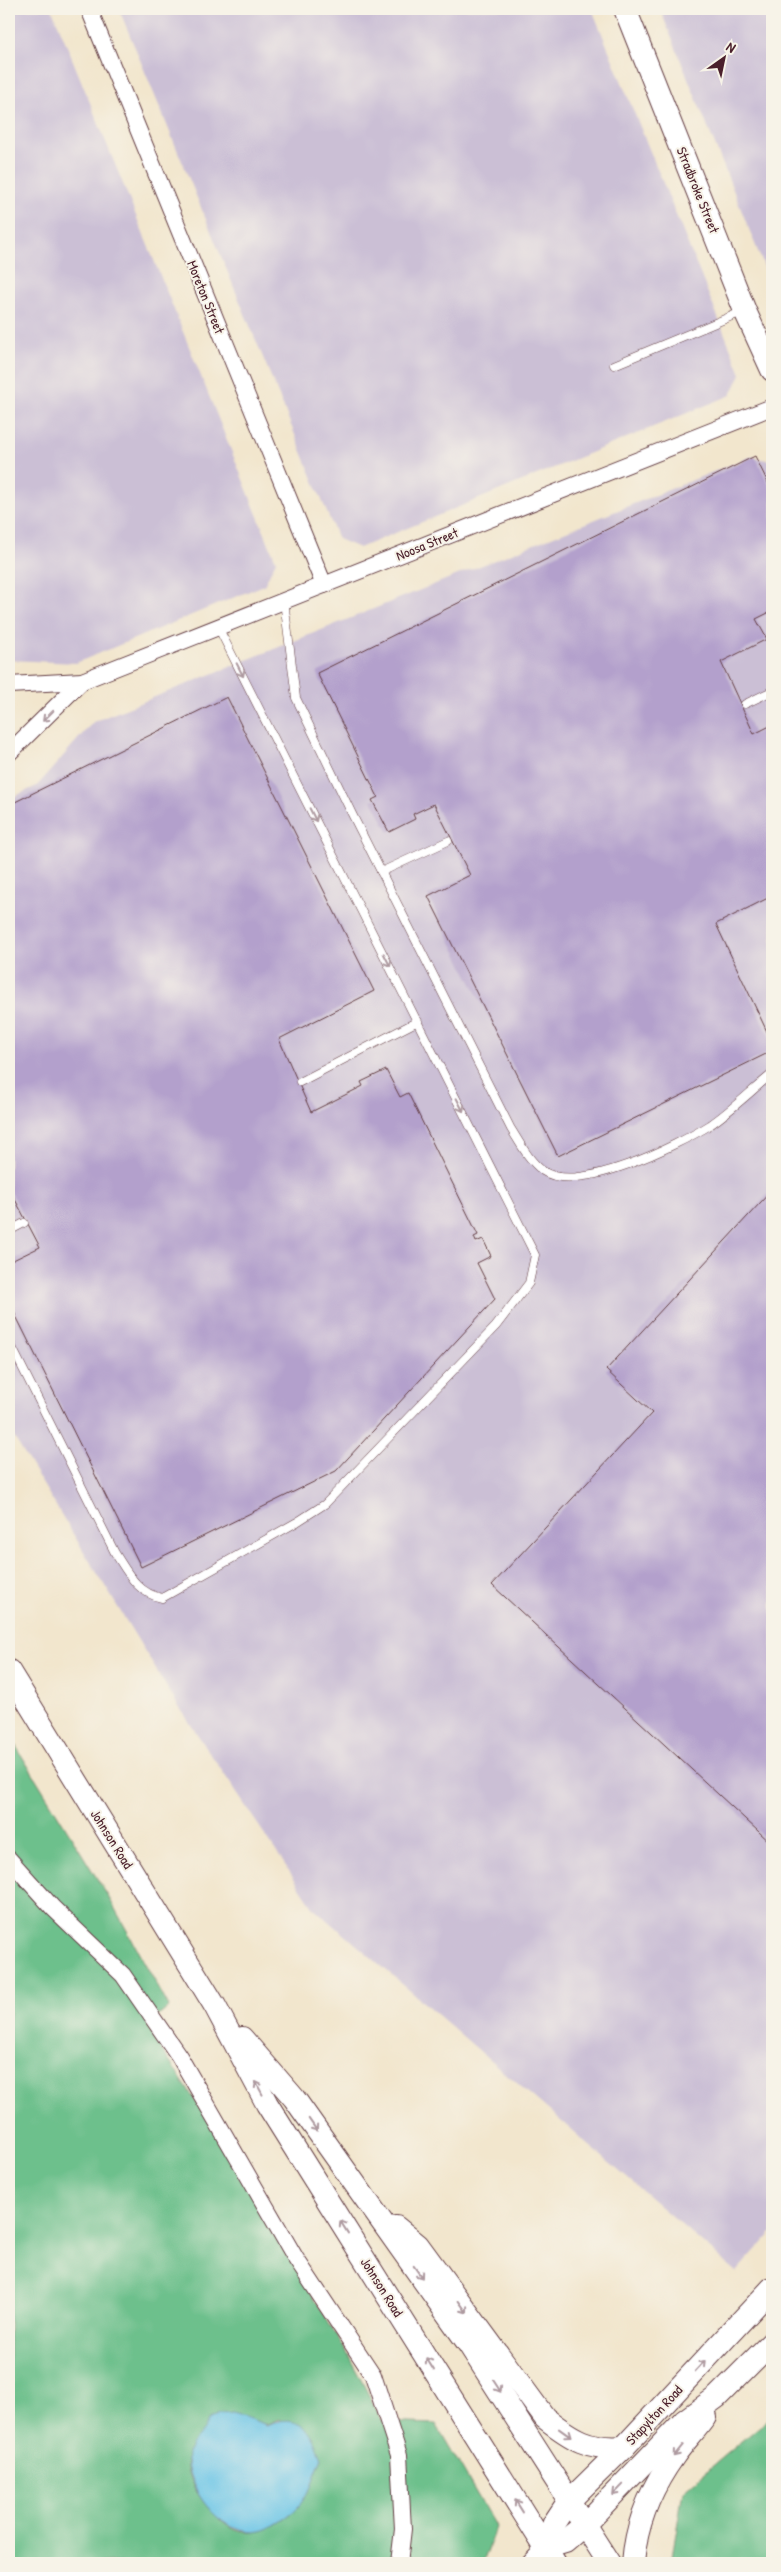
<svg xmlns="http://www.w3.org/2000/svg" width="781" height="2572" viewBox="0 0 781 2572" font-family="'Patrick Hand',sans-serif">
<rect width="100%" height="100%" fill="#f7f3e8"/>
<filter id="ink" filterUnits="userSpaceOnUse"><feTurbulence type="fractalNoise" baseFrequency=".02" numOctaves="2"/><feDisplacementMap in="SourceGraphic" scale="10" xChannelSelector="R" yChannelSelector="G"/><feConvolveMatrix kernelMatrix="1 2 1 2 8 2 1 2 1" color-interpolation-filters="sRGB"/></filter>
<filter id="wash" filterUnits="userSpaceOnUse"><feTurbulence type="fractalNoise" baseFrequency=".0096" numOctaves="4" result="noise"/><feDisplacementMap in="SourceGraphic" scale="20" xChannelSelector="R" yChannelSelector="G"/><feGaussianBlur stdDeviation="1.12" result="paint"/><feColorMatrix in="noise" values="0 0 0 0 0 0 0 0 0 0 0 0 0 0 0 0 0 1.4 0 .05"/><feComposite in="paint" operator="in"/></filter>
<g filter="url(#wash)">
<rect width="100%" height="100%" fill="#f2e6cd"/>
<g fill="#cbbfd5">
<path d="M 9,9 L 52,9 L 276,561 L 264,585 L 76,663 L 9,660 Z"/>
<path d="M 119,9 L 592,9 L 741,374 L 731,395 L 359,548 L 338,539 Z"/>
<path d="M 660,9 L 772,9 L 772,286 Z"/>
<path d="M 750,457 L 772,461 L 772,2232 L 736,2272 L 314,1908 L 177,1704 L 9,1429 L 9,799 L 37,786 L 93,722 Z"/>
</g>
<g fill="#6dc08c" stroke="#5c705c" fill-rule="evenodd">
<path d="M 9,1735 L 109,1898 L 169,2007 L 148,2025 L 159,2046 L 207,2118 L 346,2351 L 383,2422 L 436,2424 L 496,2527 L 483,2563 L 9,2563 ZM 280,2419 L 322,2458 C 315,2473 310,2492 299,2505 C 287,2521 256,2539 235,2530 C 216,2522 184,2483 187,2461 C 188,2450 195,2439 204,2432 C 210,2427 243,2421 251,2421 C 256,2421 261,2424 266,2424 C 270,2424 276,2420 280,2419 Z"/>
<path d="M 772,2416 L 772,2563 L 671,2563 L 683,2491 Z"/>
</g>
<path fill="#69c5e7" stroke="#5a7289" d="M 233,2413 L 267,2425 C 298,2411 312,2429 322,2458 C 315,2473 309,2498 296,2509 C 287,2517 273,2528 260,2531 C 225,2539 190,2494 187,2462 C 184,2440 204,2439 208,2420 L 219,2414 Z"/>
<g id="blocks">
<g fill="#b3a0cc">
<path d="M 755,456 L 772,491 L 772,611 L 756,619 L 767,639 L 721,662 L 754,734 L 772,725 L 772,896 L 716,924 L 771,1040 L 768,1053 L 558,1156 L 428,896 L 470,875 L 434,804 L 413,814 L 415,819 L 389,832 L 372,800 L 378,797 L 317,673 Z"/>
<path d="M 227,697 L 374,991 L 279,1039 L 311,1112 L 363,1086 L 361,1082 L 386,1070 L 400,1097 L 408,1093 L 478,1235 L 474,1237 L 476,1242 L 483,1239 L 491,1256 L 477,1263 L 495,1299 L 336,1471 L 141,1567 L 9,1302 L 9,1262 L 40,1247 L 9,1188 L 9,805 Z"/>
<path d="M 772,1190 L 772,1844 L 492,1585 L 652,1413 L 606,1370 Z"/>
</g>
</g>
</g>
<g filter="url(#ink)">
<use href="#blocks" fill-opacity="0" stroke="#633d43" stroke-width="1"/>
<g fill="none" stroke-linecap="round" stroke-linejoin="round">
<g stroke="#633d43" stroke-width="9">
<g id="lane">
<path d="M 614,365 L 744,311"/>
<path d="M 284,601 L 296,698 L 352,814 L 511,1129 C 520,1143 529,1161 543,1171 C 578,1195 678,1145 710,1125 C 732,1110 752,1090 772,1074"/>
<path d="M 745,704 L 772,691"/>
<path d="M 381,872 L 448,841"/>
<path d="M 300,1082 L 418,1021"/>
<path d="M 9,1231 L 24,1223"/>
<path d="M 9,1341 L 115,1553 C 128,1573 137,1593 162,1598 L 297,1522 L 325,1504 L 496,1326 L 529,1283 L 535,1255 L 218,627"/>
</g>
</g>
<g stroke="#633d43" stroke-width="18">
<g id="street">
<path d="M 89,9 L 324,585"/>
<path d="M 9,685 L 82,681 L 772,407"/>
<path d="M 9,753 L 82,681"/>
<path d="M 9,1859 L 53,1908 L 123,1975 L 179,2056 L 296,2259 L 373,2375 L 399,2455 L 403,2529 L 399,2563"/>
<path d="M 530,2563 L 545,2547"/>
</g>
</g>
<g stroke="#633d43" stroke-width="24">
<g id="secondary">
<path d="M 625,9 L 745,311 L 772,370"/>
<path d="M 9,1671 L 215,2006 L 267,2104 L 555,2563"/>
<path d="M 242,2038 L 294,2098 L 470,2346 L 609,2563"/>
<path d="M 396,2227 L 418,2245 L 545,2418 C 572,2439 589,2450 624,2447"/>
<path d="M 545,2547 L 554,2523 L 568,2502 L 624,2447 L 772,2288"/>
<path d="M 545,2547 L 565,2541 L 584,2525 L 684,2421 L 717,2397 L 772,2342"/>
<path d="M 633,2563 C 636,2524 651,2488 674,2456 C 683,2443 695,2431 705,2417"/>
</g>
</g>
<use href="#lane" stroke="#fff" stroke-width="8"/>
<use href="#street" stroke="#fff" stroke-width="16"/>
<use href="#secondary" stroke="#fff" stroke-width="22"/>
</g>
<defs><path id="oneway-shaft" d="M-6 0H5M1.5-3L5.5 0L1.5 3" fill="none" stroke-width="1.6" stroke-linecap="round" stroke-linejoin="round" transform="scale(1.25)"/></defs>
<g stroke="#ae9aa0">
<use href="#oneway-shaft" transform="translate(240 670) rotate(63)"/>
<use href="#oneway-shaft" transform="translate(48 716) rotate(135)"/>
<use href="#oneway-shaft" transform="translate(313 815) rotate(63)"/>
<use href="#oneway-shaft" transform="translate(387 960) rotate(63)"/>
<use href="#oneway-shaft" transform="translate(460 1105) rotate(63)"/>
<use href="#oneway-shaft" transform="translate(259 2088) rotate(-118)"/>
<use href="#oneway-shaft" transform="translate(313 2125) rotate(55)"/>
<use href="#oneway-shaft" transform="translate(344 2227) rotate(-122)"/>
<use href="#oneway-shaft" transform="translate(418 2272) rotate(55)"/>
<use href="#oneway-shaft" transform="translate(463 2307) rotate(54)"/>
<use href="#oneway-shaft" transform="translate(430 2364) rotate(-122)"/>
<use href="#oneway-shaft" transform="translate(700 2366) rotate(-47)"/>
<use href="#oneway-shaft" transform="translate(497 2386) rotate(57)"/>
<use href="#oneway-shaft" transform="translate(565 2433) rotate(36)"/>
<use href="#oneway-shaft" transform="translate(678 2451) rotate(129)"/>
<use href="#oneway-shaft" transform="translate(618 2490) rotate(134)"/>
<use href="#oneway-shaft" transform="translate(519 2506) rotate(-122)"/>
</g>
</g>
<g text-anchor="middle" stroke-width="4" stroke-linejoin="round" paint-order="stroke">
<g font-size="14" fill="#4a1f2b" stroke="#f7f3e8">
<text transform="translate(698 190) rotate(68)" y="5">Stradbroke Street</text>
<text transform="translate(206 297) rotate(68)" y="5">Moreton Street</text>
<text transform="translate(427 544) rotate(-22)" y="5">Noosa Street</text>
<text transform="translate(112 1839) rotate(58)" y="5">Johnson Road</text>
<text transform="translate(382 2287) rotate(58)" y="5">Johnson Road</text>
<text transform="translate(654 2415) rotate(-47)" y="5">Stapylton Road</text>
</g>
</g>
<rect width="781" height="2572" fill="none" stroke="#f7f3e8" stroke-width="30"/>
<g transform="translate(724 58) rotate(33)" stroke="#f7f3e8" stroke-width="4" paint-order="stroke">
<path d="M0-4L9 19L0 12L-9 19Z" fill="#4a1f2b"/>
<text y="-8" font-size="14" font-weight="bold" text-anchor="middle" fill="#4a1f2b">N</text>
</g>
</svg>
